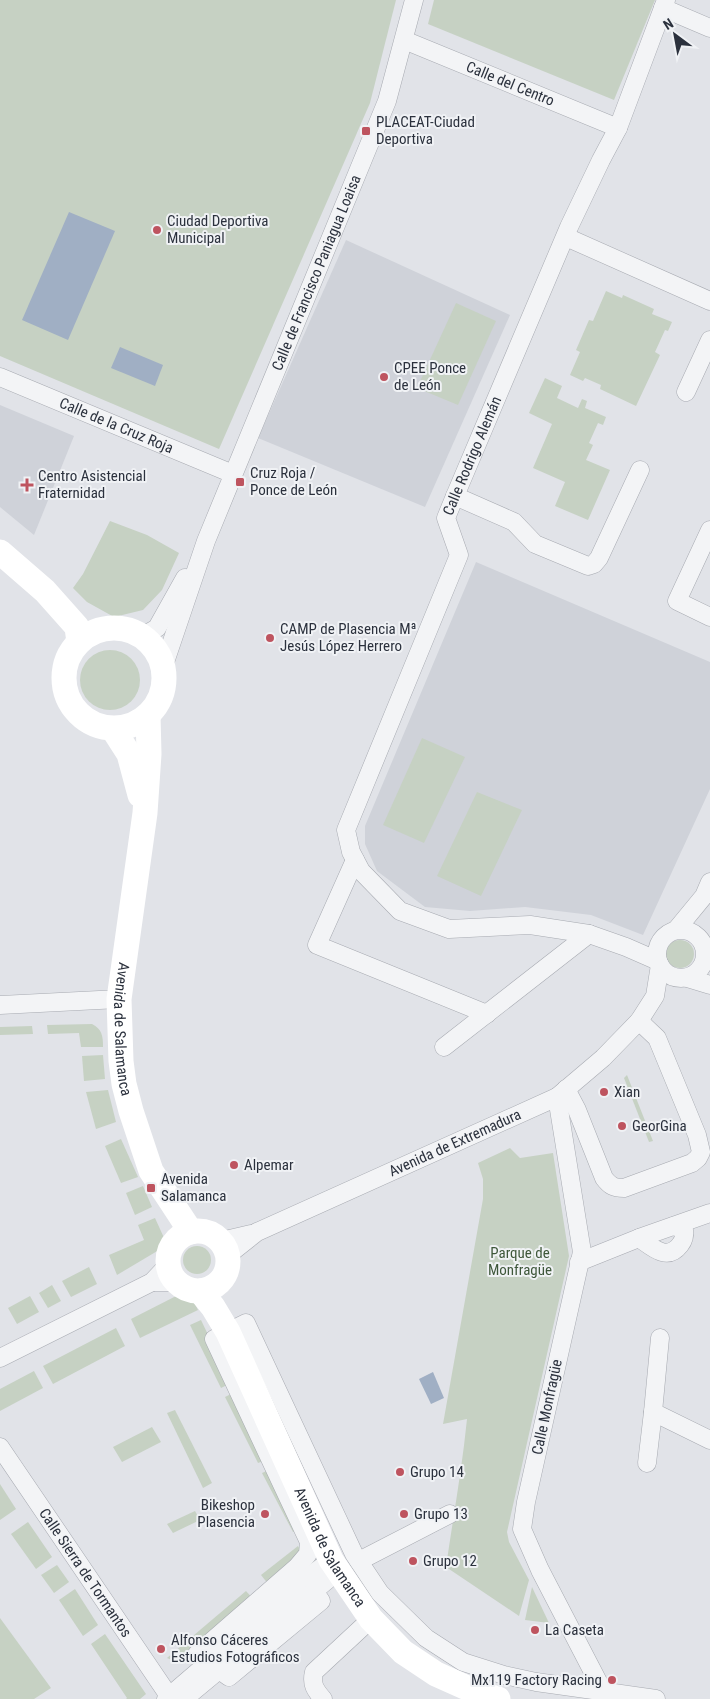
<svg xmlns="http://www.w3.org/2000/svg" width="710" height="1699" viewBox="0 0 710 1699" font-family="'Roboto Condensed',sans-serif">
<rect width="100%" height="100%" fill="#e1e3e8"/>
<g fill="#cfd2d9">
<path d="M 346,240 L 510,315 L 425,507 L 258,438 Z"/>
<path d="M 0,405 L 74,436 L 34,535 L 0,507 Z"/>
<path d="M 476,562 L 710,662 L 710,789 L 643,935 L 591,915 L 525,907 L 470,911 L 425,907 L 377,871 L 365,844 L 365,826 Z"/>
</g>
<g fill="#c6d1c3">
<path d="M 0,0 L 396,0 L 370,103 L 219,449 L 0,356 Z"/>
<path d="M 434,0 L 655,0 L 614,100 L 428,24 Z"/>
<path d="M 606,291 L 622,298 L 623,295 L 654,309 L 652,314 L 672,322 L 668,331 L 665,330 L 655,352 L 660,355 L 636,406 L 600,389 L 601,385 L 585,378 L 583,381 L 570,375 L 580,352 L 576,350 L 589,320 L 593,321 Z"/>
<path d="M 456,303 L 496,321 L 458,405 L 417,388 Z"/>
<path d="M 545,378 L 562,386 L 557,398 L 578,408 L 582,399 L 587,401 L 585,408 L 606,417 L 603,425 L 598,423 L 589,443 L 593,445 L 586,460 L 610,470 L 588,520 L 555,506 L 565,482 L 533,468 L 552,424 L 529,413 Z"/>
<path d="M 110,521 L 147,535 L 179,553 L 162,590 L 143,610 L 114,617 L 87,602 L 73,588 L 83,574 Z"/>
<circle cx="110" cy="680" r="30"/>
<path d="M 422,738 L 465,757 L 424,843 L 383,825 Z"/>
<path d="M 477,792 L 522,810 L 481,896 L 437,876 Z"/>
<circle cx="680" cy="954" r="14"/>
<path d="M 92,1024 C 102,1029 103,1036 103,1047 L 81,1047 L 79,1033 L 48,1034 L 47,1025 Z"/>
<path d="M 32,1026 L 33,1034 L 0,1035 L 0,1027 Z"/>
<path d="M 103,1055 L 105,1079 L 84,1081 L 82,1056 Z"/>
<path d="M 627,1075 L 653,1141 L 649,1142 L 624,1078 Z"/>
<path d="M 108,1090 L 116,1122 L 96,1129 L 86,1092 Z"/>
<path d="M 121,1139 L 138,1177 L 121,1183 L 105,1146 Z"/>
<path d="M 510,1148 L 520,1158 L 553,1153 L 569,1256 L 507,1532 L 509,1542 L 529,1580 L 519,1616 L 446,1567 C 453,1518 462,1469 467,1419 L 443,1424 L 483,1199 L 483,1179 L 478,1163 Z"/>
<path d="M 143,1186 L 152,1207 L 135,1215 L 126,1193 Z"/>
<path d="M 155,1218 L 165,1240 L 159,1250 L 117,1275 L 109,1255 L 144,1240 L 138,1225 Z"/>
<circle cx="197" cy="1260" r="14"/>
<path d="M 89,1267 L 97,1284 L 71,1297 L 62,1281 Z"/>
<path d="M 52,1285 L 61,1301 L 48,1308 L 39,1293 Z"/>
<path d="M 182,1293 L 194,1302 L 198,1310 L 140,1338 L 131,1319 Z"/>
<path d="M 30,1296 L 39,1312 L 17,1324 L 8,1308 Z"/>
<path d="M 201,1320 L 231,1383 L 221,1388 L 190,1325 Z"/>
<path d="M 116,1328 L 125,1346 L 53,1384 L 43,1366 Z"/>
<path d="M 34,1371 L 43,1388 L 0,1411 L 0,1389 Z"/>
<path d="M 235,1392 L 266,1460 L 258,1463 L 225,1397 Z"/>
<path d="M 175,1410 L 212,1483 L 203,1488 L 167,1413 Z"/>
<path d="M 152,1427 L 161,1442 L 122,1462 L 113,1447 Z"/>
<path d="M 269,1470 L 297,1530 L 293,1532 L 262,1473 Z"/>
<path d="M 0,1484 L 16,1509 L 0,1520 Z"/>
<path d="M 195,1511 L 200,1520 L 173,1533 L 167,1524 Z"/>
<path d="M 28,1522 L 52,1557 L 36,1569 L 11,1534 Z"/>
<path d="M 298,1546 L 304,1556 L 269,1585 L 261,1575 Z"/>
<path d="M 57,1565 L 69,1582 L 54,1593 L 41,1575 Z"/>
<path d="M 532,1587 L 549,1623 L 525,1620 Z"/>
<path d="M 75,1589 L 98,1625 L 83,1636 L 59,1600 Z"/>
<path d="M 246,1591 L 254,1600 L 179,1663 L 167,1658 Z"/>
<path d="M 0,1618 L 51,1688 L 34,1699 L 0,1699 Z"/>
<path d="M 105,1634 L 146,1694 L 140,1699 L 126,1699 L 127,1698 L 91,1644 Z"/>
</g>
<g fill="#a0afc4">
<path d="M 69,212 L 115,231 L 68,340 L 22,320 Z"/>
<path d="M 120,347 L 163,365 L 155,386 L 111,368 Z"/>
<path d="M 433,1372 L 444,1398 L 431,1404 L 419,1379 Z"/>
</g>
<g fill="none" stroke-linecap="round" stroke-linejoin="round">
<g stroke="#a7aab1" stroke-width="19">
<g id="minor">
<path d="M 663,8 L 710,28"/>
<path id="s1" d="M 404,40 L 618,128"/>
<path d="M 566,237 L 710,301"/>
<path id="s2" d="M 0,377 L 233,474"/>
<path d="M 686,392 L 710,340"/>
<path d="M 455,496 L 514,522 L 535,544 L 588,566 L 594,564 L 599,558 L 640,470"/>
<path d="M 710,530 L 677,601 L 710,617"/>
<path d="M 143,636 L 157,628 L 185,578"/>
<path id="s3" d="M 164,665 L 206,541 L 387,101 L 414,0"/>
<path d="M 355,860 L 317,945 L 487,1014"/>
<path d="M 676,930 L 704,896 L 710,882"/>
<circle cx="681" cy="954" r="24"/>
<path id="s4" d="M 658,961 L 626,947 L 589,934 L 530,925 L 449,929 L 400,911 L 361,871 L 351,852 L 346,830 L 459,555 L 446,518 L 455,496 L 569,227 L 601,160 L 618,128 L 666,0"/>
<path d="M 687,978 L 710,985"/>
<path d="M 0,1005 L 119,999"/>
<path d="M 444,1047 L 589,934"/>
<path d="M 566,1089 L 577,1110 L 604,1178 C 610,1186 614,1188 624,1188 L 692,1163 L 698,1158 L 701,1152 L 697,1135 L 657,1038 L 639,1021"/>
<path d="M 557,1097 L 582,1252 L 526,1502 L 522,1529 L 540,1570 L 607,1699"/>
<path d="M 639,1238 C 652,1247 667,1262 680,1245 C 684,1240 685,1236 684,1230 L 674,1226"/>
<path d="M 221,1241 L 251,1234"/>
<path id="s5" d="M 228,1255 L 257,1232 L 557,1097 L 603,1058 L 639,1021 L 655,996 L 660,965"/>
<path d="M 579,1262 L 639,1238 L 710,1213"/>
<path d="M 152,1282 L 175,1282"/>
<path d="M 660,1338 L 653,1412 L 710,1440"/>
<path d="M 0,1358 L 152,1282 L 168,1265"/>
<path id="s6" d="M 0,1447 L 171,1699"/>
<path d="M 647,1463 L 653,1412"/>
<path d="M 359,1561 L 450,1514"/>
<path d="M 297,1567 L 321,1601 L 229,1677 L 197,1654 L 297,1567 L 308,1554 L 309,1542 L 214,1339 L 246,1323 L 354,1554 L 380,1593 L 426,1638 L 463,1662 L 504,1675 L 536,1682 L 656,1699"/>
<path d="M 166,1699 L 306,1579 L 331,1560"/>
<path d="M 184,1699 L 337,1572"/>
<path d="M 323,1699 C 315,1690 311,1684 314,1672 L 371,1619"/>
</g>
</g>
<use href="#minor" stroke="#f3f4f6" stroke-width="18"/>
<g stroke="#fff" stroke-width="25">
<path d="M 0,552 L 45,591 L 77,627 L 79,642"/>
<circle cx="114" cy="678" r="50"/>
<path id="s7" d="M 148,715 L 149,754 L 145,813 L 119,999 L 121,1061 L 124,1084 L 131,1111 L 151,1171 L 191,1232"/>
<path d="M 113,729 L 129,754 L 140,795"/>
<circle cx="198" cy="1261" r="30"/>
<path id="s8" d="M 200,1291 L 213,1307 L 228,1332 L 331,1560 L 371,1619 L 403,1652 L 436,1674 L 476,1692 L 498,1699"/>
</g>
</g>
<g fill="#be545f" stroke="#f0f2f5" stroke-width="2">
<rect x="361" y="126" width="10" height="10" rx="2.5"/>
<circle cx="157" cy="230" r="5"/>
<circle cx="384" cy="377" r="5"/>
<rect x="235" y="477" width="10" height="10" rx="2.5"/>
<path d="M24.5 477.5h5v5h5v5h-5v5h-5v-5h-5v-5h5z"/>
<circle cx="270" cy="638" r="5"/>
<circle cx="604" cy="1092" r="5"/>
<circle cx="622" cy="1126" r="5"/>
<circle cx="234" cy="1165" r="5"/>
<rect x="146" y="1183" width="10" height="10" rx="2.5"/>
<circle cx="400" cy="1472" r="5"/>
<circle cx="265" cy="1514" r="5"/>
<circle cx="404" cy="1514" r="5"/>
<circle cx="413" cy="1561" r="5"/>
<circle cx="535" cy="1630" r="5"/>
<circle cx="161" cy="1649" r="5"/>
<circle cx="612" cy="1680" r="5"/>
</g>
<g text-anchor="middle" stroke-width="4" stroke-linejoin="round" paint-order="stroke">
<g font-size="15" fill="#2b313d" stroke="#f0f2f5">
<text dy="5" stroke="none"><textPath href="#s1" startOffset="115">Calle del Centro</textPath></text>
<text dy="5" stroke="none"><textPath href="#s3" startOffset="421">Calle de Francisco Paniagua Loaisa</textPath></text>
<text dy="5" stroke="none"><textPath href="#s2" startOffset="126">Calle de la Cruz Roja</textPath></text>
<text dy="5" stroke="none"><textPath href="#s4" startOffset="771">Calle Rodrigo Alemán</textPath></text>
<text dy="5" stroke="none"><textPath href="#s7" startOffset="316">Avenida de Salamanca</textPath></text>
<text dy="5" stroke="none"><textPath href="#s5" startOffset="254">Avenida de Extremadura</textPath></text>
<text transform="translate(547 1407) rotate(-78)" y="5">Calle Monfragüe</text>
<text dy="5" stroke="none"><textPath href="#s8" startOffset="288">Avenida de Salamanca</textPath></text>
<text dy="5" stroke="none"><textPath href="#s6" startOffset="152">Calle Sierra de Tormantos</textPath></text>
</g>
<g font-size="15" fill="#2b313d" stroke="#f0f2f5" text-anchor="start">
<text x="376" y="127">PLACEAT-Ciudad<tspan x="376" dy="17">Deportiva</tspan></text>
<text x="167" y="226">Ciudad Deportiva<tspan x="167" dy="17">Municipal</tspan></text>
<text x="394" y="373">CPEE Ponce<tspan x="394" dy="17">de León</tspan></text>
<text x="250" y="478">Cruz Roja /<tspan x="250" dy="17">Ponce de León</tspan></text>
<text x="38" y="481">Centro Asistencial<tspan x="38" dy="17">Fraternidad</tspan></text>
<text x="280" y="634">CAMP de Plasencia Mª<tspan x="280" dy="17">Jesús López Herrero</tspan></text>
<text x="614" y="1097">Xian</text>
<text x="632" y="1131">GeorGina</text>
<text x="244" y="1170">Alpemar</text>
<text x="161" y="1184">Avenida<tspan x="161" dy="17">Salamanca</tspan></text>
<text x="410" y="1477">Grupo 14</text>
<text x="255" y="1510" text-anchor="end">Bikeshop<tspan x="255" dy="17">Plasencia</tspan></text>
<text x="414" y="1519">Grupo 13</text>
<text x="423" y="1566">Grupo 12</text>
<text x="545" y="1635">La Caseta</text>
<text x="171" y="1645">Alfonso Cáceres<tspan x="171" dy="17">Estudios Fotográficos</tspan></text>
<text x="602" y="1685" text-anchor="end">Mx119 Factory Racing</text>
</g>
<g font-size="15" fill="#3e573a" stroke="#f0f2f5">
<text x="520" y="1258">Parque de<tspan x="520" dy="17">Monfragüe</tspan></text>
</g>
</g>
<g transform="translate(675 35) rotate(328)" stroke="#f0f2f5" stroke-width="4" paint-order="stroke">
<path d="M0-4L9 19L0 12L-9 19Z" fill="#2b313d"/>
<text y="-8" font-size="14" font-weight="bold" text-anchor="middle" fill="#2b313d">N</text>
</g>
</svg>
